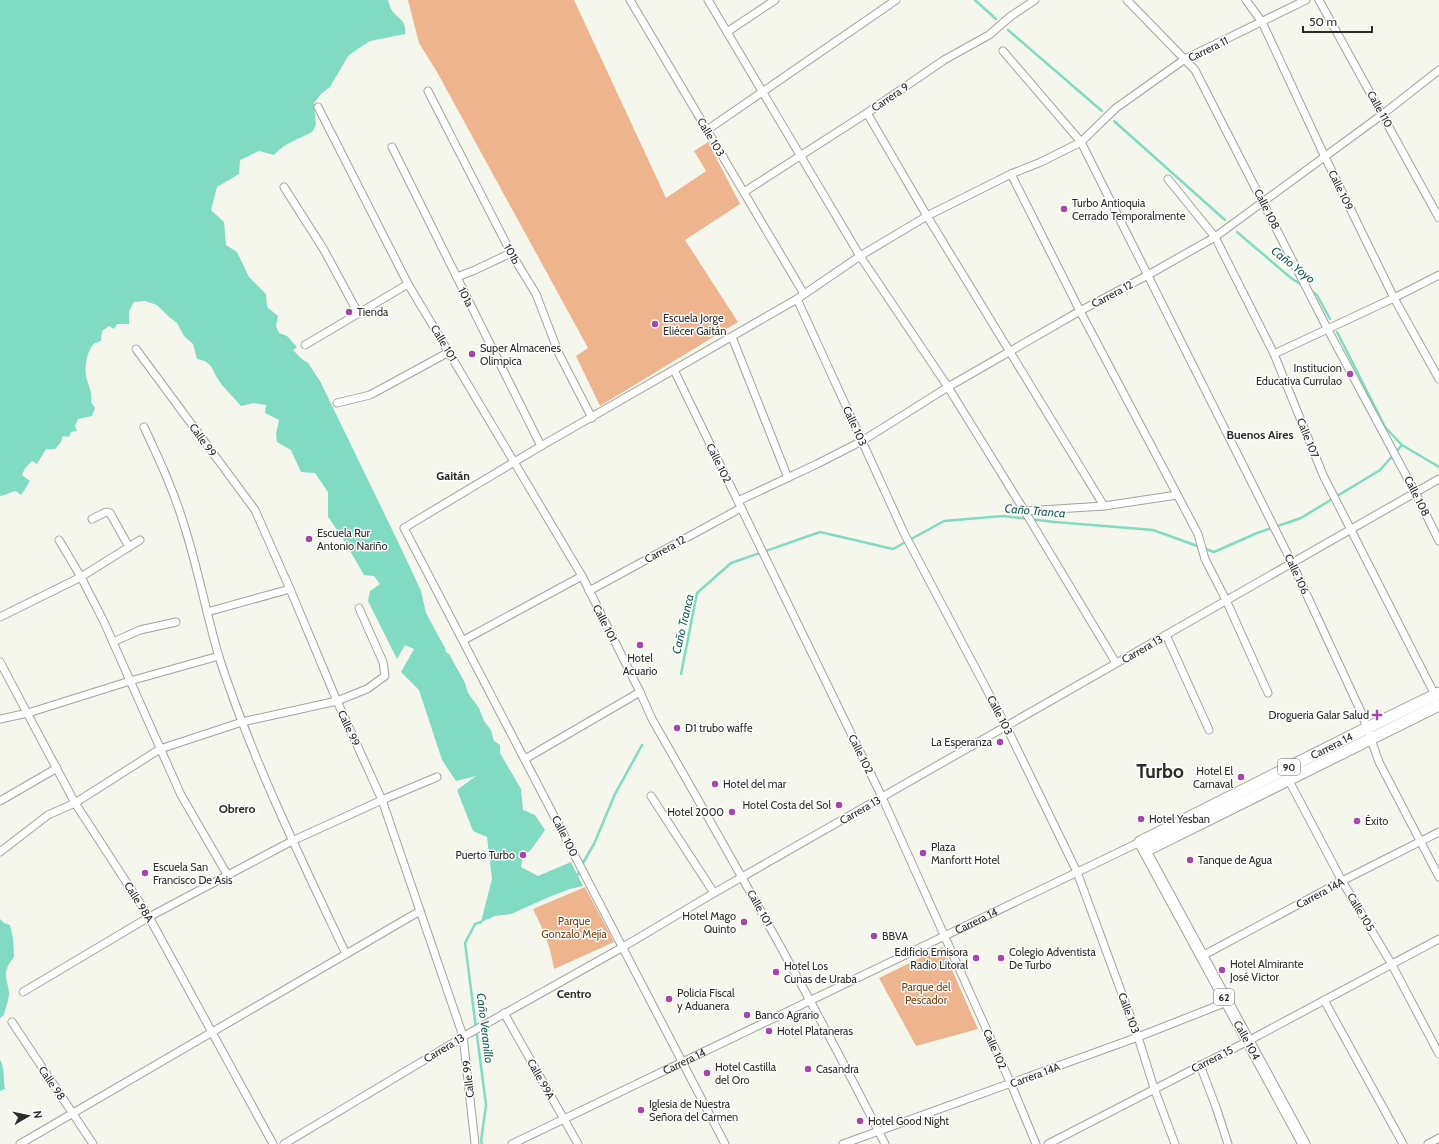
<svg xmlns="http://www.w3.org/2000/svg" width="1439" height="1144" viewBox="0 0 1439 1144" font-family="Cabin,sans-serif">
<rect width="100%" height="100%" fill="#f5f7ed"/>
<g fill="#eeb48e">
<path d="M 408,0 L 574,0 L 666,198 L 706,171 L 694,151 L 708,142 L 740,204 L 685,240 L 738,322 L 600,406 L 576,356 L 588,348 L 437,72 L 419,43 Z"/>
<path d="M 585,887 L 614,942 L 554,969 C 551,947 543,929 533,909 Z"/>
<path d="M 942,947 L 978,1029 L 916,1046 L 879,978 Z"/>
</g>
<g fill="#80dbc2">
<path d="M 0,0 L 388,0 C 389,3 390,7 391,9 C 397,19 407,19 405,34 L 370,41 L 359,48 L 348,56 L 330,87 L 321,94 L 314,103 L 316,125 L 312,132 C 297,140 286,142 274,155 L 259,151 L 240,160 L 239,174 L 217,187 L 211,210 L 224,222 L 226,245 L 237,252 L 249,277 L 266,294 L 267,307 L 278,316 L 276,326 L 279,333 L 287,336 L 297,347 L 293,350 L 302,359 L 308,363 L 320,381 L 401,548 L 421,591 L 426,613 L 445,648 L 446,652 L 449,654 L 465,683 L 468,693 L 479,708 L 484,721 L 491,730 L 494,741 L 500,745 L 500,753 L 521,789 L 523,810 L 535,815 L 545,830 L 530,851 L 523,855 L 521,867 L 538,876 L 571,862 L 583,886 L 570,889 L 549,897 L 511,914 L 495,916 L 481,922 L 492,879 L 487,837 L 473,831 L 457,790 L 476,776 L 456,781 L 442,760 L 419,690 L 401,672 L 414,649 L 405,645 L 397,659 L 368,601 L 370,591 L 380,584 L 374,576 L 364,575 L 342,537 L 328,517 L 328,492 L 315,473 L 301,472 L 291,450 L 277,442 L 276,434 L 279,420 L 265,413 L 266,405 L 253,403 L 241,406 L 222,385 L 216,376 L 211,366 L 205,361 L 197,359 L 193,344 L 184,336 L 177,323 L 168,316 L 157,305 L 145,301 L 134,302 L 129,311 L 129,324 L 117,324 L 114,329 L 109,326 L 102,331 L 101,341 C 99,342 97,342 95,343 C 88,347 84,367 86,375 C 87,385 93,390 91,402 L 95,408 L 92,416 L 78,419 L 75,426 L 77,431 L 71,432 L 69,437 L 63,436 L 61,442 L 55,449 L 46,449 L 37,464 L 32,461 L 25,468 L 22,475 L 30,481 L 21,495 L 16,491 C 10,492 6,495 0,496 Z"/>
<path d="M 0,919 L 4,923 L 10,925 L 13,938 L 14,957 C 1,974 7,975 9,993 C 9,1000 5,1009 4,1015 L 0,1018 Z"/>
<path d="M 0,1060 C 5,1067 3,1080 5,1089 L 0,1091 Z"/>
</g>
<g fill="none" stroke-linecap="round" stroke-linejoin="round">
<g stroke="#80dbc2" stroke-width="2.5">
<path d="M 975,0 L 996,19"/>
<path d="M 1008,30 L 1102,111"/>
<path d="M 1114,121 L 1225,220"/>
<path d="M 1237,232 L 1291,278 L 1302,285"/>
<path d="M 1310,290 L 1317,295 L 1330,319"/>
<path d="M 1337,332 L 1385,427 L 1402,445"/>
<path d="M 681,674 L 697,593 L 731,563 L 820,532 L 893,549 L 944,521 L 1003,516 L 1055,522 L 1153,530 L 1214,552 L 1257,533 L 1301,518 L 1380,470 L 1402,445 L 1439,467"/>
<path d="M 578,875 L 580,868 L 594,844 L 615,794 L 642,745"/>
<path d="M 481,922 L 475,924 L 465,943 L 486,1105 L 481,1141 L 482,1144"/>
</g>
<g stroke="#a2a49a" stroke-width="9">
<g id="minor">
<path d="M 630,0 L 804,294"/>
<path d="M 708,0 L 860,256 L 948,387 L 1027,515 L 1116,663"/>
<path d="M 1127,0 L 1195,70 L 1327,328 L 1415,492 L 1439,541"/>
<path d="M 1246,0 L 1262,22 L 1325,157 L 1394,298 L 1439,379"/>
<path d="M 1319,0 L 1439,218"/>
<path d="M 727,32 L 775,0"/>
<path d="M 1003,51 L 1081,142 L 1292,563 L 1362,714 L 1379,762 L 1439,877"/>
<path d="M 428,91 L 511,253 L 536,294 L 559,354 L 592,418"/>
<path d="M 318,107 L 408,284 L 582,576 L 640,692 L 652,719 C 732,859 812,999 885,1144"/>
<path d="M 867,113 L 927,216 L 1104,506 L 1177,495"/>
<path d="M 707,130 L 896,0"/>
<path d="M 392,147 L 541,446"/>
<path d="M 1011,174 L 1080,311 L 1198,534 L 1205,559 L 1226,600 L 1268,693"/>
<path d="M 1168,179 L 1215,237 L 1274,354 L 1323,475 L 1436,697"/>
<path d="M 284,187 L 324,250 L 358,313"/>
<path d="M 744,192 L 867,113 L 944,60 L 989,35 L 1011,16 L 1035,0"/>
<path d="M 457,277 L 475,270 L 511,253"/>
<path d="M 797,299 L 904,533 L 1006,726 L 1077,872 L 1138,1037 L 1154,1088 L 1175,1144"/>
<path d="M 732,337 L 788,478"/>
<path d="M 305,345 L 408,284"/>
<path d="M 136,349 L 255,510 L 290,589 L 337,701 L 382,800 L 463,1036 L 475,1144"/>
<path d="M 1274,354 L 1394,298 L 1439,275"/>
<path d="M 674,370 L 882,797 L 1011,1084 L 1036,1144"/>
<path d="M 337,403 L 370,395 L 449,352"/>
<path d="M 144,427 C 159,459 174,491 184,525 C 198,568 206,613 219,657 C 252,759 300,857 346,954"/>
<path d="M 738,501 L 817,464 L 862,441 L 948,387 L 1080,311 L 1148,275 L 1215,237 L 1383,114 L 1439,70"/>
<path d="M 1025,511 L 1104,506"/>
<path d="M 92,519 L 106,512 L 110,513 L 129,547"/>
<path d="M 59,540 L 81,577 L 104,622 L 181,795 L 228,876"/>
<path d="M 589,591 L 741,508"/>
<path d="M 207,612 L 290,589"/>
<path d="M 0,617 L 81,577 L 140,540"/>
<path d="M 1166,635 L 1209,730"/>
<path d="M 464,640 L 582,576"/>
<path d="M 113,642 L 140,630 L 176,622"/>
<path d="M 0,662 L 75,803 L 149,917 L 273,1144"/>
<path d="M 0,719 L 28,713 L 130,681 L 219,656"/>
<path d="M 525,759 L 640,692"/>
<path d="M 1287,777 L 1342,881 L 1391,963 L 1439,1054"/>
<path d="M 651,796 L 714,893"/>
<path d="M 0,801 L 57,768"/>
<path d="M 0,852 L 48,815 L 75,803 L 160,749 L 242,722 L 337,701 L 367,689 L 385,676 L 383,662 L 359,608"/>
<path d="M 1202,956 L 1342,881 L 1439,832"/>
<path d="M 23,992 L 149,917 L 292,841 L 382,800 L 437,777"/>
<path d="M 1324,1000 L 1403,1144"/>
<path d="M 504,1013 L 578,1144"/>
<path d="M 12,1022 L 93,1144"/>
<path d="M 1200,1065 L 1216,1107 L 1228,1144"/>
<path d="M 20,1144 L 420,911"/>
<path d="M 284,1144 L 468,1034 L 623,947 L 714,893 L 1439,479"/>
<path id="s1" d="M 512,1144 L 1140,842"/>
<path d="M 725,1144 L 404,528 L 541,446 L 797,299 L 860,256 L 927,216 L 1011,174 L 1041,162 L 1081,142 L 1116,108 L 1185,59 L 1306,0"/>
<path d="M 843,1144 L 1138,1037 L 1227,1002"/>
<path d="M 1048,1144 L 1248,1041 L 1439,939"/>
<path d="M 1428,1144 L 1439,1138"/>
</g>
</g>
<g stroke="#a2a49a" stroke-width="13">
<g id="primary">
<path d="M 1145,851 L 1439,705"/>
<path id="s2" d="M 1304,1144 L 1140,842 L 1367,728 L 1439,693"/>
</g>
</g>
<use href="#minor" stroke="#fff" stroke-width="7"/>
<use href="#primary" stroke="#fff" stroke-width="11"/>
</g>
<g fill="#a645ac" stroke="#fff" stroke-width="1.5">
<circle cx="1064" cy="209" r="4"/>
<circle cx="349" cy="312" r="4"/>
<circle cx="655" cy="324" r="4"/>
<circle cx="472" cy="354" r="4"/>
<circle cx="1350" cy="374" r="4"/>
<circle cx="309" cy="539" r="4"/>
<circle cx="640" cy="645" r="4"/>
<path d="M1375 709h4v4h4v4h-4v4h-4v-4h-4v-4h4z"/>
<circle cx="677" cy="728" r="4"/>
<circle cx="1000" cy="742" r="4"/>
<circle cx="1241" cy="777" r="4"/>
<circle cx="715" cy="784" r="4"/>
<circle cx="839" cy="805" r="4"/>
<circle cx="732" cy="812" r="4"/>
<circle cx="1141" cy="819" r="4"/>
<circle cx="1357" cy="821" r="4"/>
<circle cx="923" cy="853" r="4"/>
<circle cx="523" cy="855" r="4"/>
<circle cx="1190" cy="860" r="4"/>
<circle cx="145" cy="873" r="4"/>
<circle cx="744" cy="922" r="4"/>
<circle cx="874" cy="936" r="4"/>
<circle cx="976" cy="958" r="4"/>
<circle cx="1001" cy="958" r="4"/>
<circle cx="1222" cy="970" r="4"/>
<circle cx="776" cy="972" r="4"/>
<circle cx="669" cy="999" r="4"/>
<circle cx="747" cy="1015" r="4"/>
<circle cx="769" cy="1031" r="4"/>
<circle cx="808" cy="1069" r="4"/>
<circle cx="707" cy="1073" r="4"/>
<circle cx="641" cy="1110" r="4"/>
<circle cx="860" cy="1121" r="4"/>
</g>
<g text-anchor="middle" stroke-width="3" stroke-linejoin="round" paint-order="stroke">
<g fill="#fff" stroke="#6b6b68" stroke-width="1">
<rect x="1278" y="759" width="22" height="16" rx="3"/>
<rect x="1214" y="989" width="20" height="16" rx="3"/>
</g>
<g font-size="10" font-weight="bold" fill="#2b2b28">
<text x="1289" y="771">90</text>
<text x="1224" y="1001">62</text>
</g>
<g font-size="11" fill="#2b2b28" stroke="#fff">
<text transform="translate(1208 49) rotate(-26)" y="4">Carrera 11</text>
<text transform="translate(890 97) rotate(-34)" y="4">Carrera 9</text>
<text transform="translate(1380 109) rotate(61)" y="4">Calle 110</text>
<text transform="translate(711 137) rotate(59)" y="4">Calle 103</text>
<text transform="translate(1341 190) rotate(64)" y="4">Calle 109</text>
<text transform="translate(1267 209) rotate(63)" y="4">Calle 108</text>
<text transform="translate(512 254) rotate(61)" y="4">101b</text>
<text transform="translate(1112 294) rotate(-28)" y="4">Carrera 12</text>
<text transform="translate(466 297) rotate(63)" y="4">101a</text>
<text transform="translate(444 343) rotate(59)" y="4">Calle 101</text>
<text transform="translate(855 426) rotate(65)" y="4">Calle 103</text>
<text transform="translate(1308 438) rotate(68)" y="4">Calle 107</text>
<text transform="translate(203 440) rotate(54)" y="4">Calle 99</text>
<text transform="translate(719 463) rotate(64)" y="4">Calle 102</text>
<text transform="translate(1417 496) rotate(63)" y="4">Calle 108</text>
<text transform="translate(665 549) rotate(-29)" y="4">Carrera 12</text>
<text transform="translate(1297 574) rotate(65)" y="4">Calle 106</text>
<text transform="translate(605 623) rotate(63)" y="4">Calle 101</text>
<text transform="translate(1142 649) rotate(-30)" y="4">Carrera 13</text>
<text transform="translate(1000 715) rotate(63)" y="4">Calle 103</text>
<text transform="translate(349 728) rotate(65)" y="4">Calle 99</text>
<text dy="4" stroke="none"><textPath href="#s2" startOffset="558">Carrera 14</textPath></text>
<text transform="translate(861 754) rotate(64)" y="4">Calle 102</text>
<text transform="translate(860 810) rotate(-30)" y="4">Carrera 13</text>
<text transform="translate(565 836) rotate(63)" y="4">Calle 100</text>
<text transform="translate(1320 893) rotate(-28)" y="4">Carrera 14A</text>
<text transform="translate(139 902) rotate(58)" y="4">Calle 98A</text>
<text transform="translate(760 908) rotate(61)" y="4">Calle 101</text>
<text transform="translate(1361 912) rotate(59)" y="4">Calle 105</text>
<text dy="4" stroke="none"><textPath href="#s1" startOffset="515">Carrera 14</textPath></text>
<text transform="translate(1129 1013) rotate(70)" y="4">Calle 103</text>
<text transform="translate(1247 1040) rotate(61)" y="4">Calle 104</text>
<text transform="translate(444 1048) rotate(-31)" y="4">Carrera 13</text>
<text transform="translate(995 1049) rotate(66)" y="4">Calle 102</text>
<text transform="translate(1212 1059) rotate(-27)" y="4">Carrera 15</text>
<text dy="4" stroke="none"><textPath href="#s1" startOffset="191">Carrera 14</textPath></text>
<text transform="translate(1035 1075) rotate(-20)" y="4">Carrera 14A</text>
<text transform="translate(468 1079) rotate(-96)" y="4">Calle 99</text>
<text transform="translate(541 1079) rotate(61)" y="4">Calle 99A</text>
<text transform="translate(52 1083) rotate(56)" y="4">Calle 98</text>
</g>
<g font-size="11" fill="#2b2b28" stroke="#fff" text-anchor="start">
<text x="1072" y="207">Turbo Antioquia<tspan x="1072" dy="13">Cerrado Temporalmente</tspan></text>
<text x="357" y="316">Tienda</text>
<text x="663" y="322">Escuela Jorge<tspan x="663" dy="13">Eliécer Gaitán</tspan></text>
<text x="480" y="352">Super Almacenes<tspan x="480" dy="13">Olimpica</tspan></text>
<text x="1342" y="372" text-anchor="end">Institucion<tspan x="1342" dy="13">Educativa Currulao</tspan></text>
<text x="317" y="537">Escuela Rur<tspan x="317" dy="13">Antonio Nariño</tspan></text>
<text x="640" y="662" text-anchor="middle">Hotel<tspan x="640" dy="13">Acuario</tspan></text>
<text x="1369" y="719" text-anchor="end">Drogueria Galar Salud</text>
<text x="685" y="732">D1 trubo waffe</text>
<text x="992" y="746" text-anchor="end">La Esperanza</text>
<text x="1233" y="775" text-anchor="end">Hotel El<tspan x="1233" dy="13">Carnaval</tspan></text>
<text x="723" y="788">Hotel del mar</text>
<text x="831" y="809" text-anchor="end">Hotel Costa del Sol</text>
<text x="724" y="816" text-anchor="end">Hotel 2000</text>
<text x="1149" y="823">Hotel Yesban</text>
<text x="1365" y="825">Éxito</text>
<text x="931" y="851">Plaza<tspan x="931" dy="13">Manfortt Hotel</tspan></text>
<text x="515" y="859" text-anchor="end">Puerto Turbo</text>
<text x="1198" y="864">Tanque de Agua</text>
<text x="153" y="871">Escuela San<tspan x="153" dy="13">Francisco De Asis</tspan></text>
<text x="736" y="920" text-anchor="end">Hotel Mago<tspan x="736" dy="13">Quinto</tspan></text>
<text x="882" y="940">BBVA</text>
<text x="968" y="956" text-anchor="end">Edificio Emisora<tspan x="968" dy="13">Radio Litoral</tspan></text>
<text x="1009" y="956">Colegio Adventista<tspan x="1009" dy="13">De Turbo</tspan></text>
<text x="1230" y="968">Hotel Almirante<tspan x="1230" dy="13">José Victor</tspan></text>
<text x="784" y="970">Hotel Los<tspan x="784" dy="13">Cunas de Uraba</tspan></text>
<text x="677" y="997">Policia Fiscal<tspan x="677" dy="13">y Aduanera</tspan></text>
<text x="755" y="1019">Banco Agrario</text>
<text x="777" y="1035">Hotel Plataneras</text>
<text x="715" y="1071">Hotel Castilla<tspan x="715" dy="13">del Oro</tspan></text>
<text x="816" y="1073">Casandra</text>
<text x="649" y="1108">Iglesia de Nuestra<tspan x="649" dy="13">Señora del Carmen</tspan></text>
<text x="868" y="1125">Hotel Good Night</text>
</g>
<g font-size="11" fill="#7d4211" stroke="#fff">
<text x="574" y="925">Parque<tspan x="574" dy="13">Gonzalo Mejía</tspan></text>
<text x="926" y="991">Parque del<tspan x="926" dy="13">Pescador</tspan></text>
</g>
<g font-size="12" font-style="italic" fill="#155f4f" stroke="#fff">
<text transform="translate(1293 265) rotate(38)" y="4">Caño Yoyo</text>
<text transform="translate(1035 511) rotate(5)" y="4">Caño Tranca</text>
<text transform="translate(683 624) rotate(-77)" y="4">Caño Tranca</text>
<text transform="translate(485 1028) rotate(83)" y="4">Caño Veranillo</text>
</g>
<g font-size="12" font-weight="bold" fill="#2b2b28" stroke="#fff">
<text x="1260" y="439">Buenos Aires</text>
<text x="453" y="480">Gaitán</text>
<text x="237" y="813">Obrero</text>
<text x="574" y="998">Centro</text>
</g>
<g font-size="19" font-weight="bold" fill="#2b2b28" stroke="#fff">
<text x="1160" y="778">Turbo</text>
</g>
</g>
<g transform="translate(28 1116) rotate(81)" stroke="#ffffff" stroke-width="3" paint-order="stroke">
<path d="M0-3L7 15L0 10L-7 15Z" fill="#2b2b28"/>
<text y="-6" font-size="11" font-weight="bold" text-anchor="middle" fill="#2b2b28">N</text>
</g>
<path d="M1303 26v6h69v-6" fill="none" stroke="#2b2b28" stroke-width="2"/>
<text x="1309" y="26" font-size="12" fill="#2b2b28" stroke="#ffffff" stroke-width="3" paint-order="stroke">50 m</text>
</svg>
